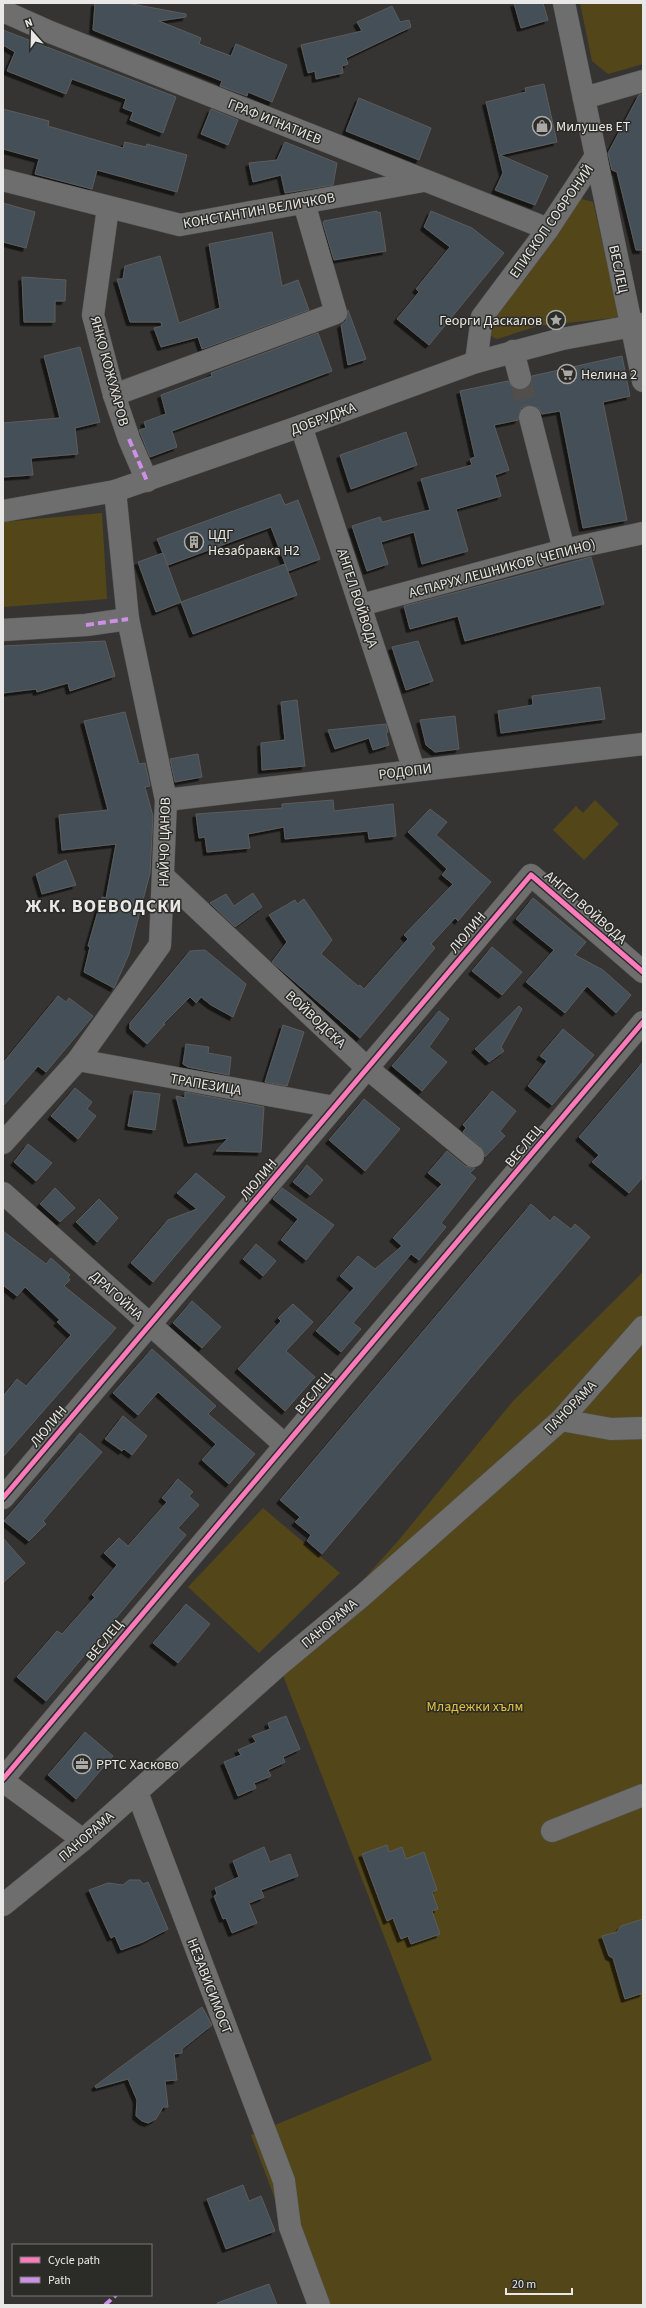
<svg xmlns="http://www.w3.org/2000/svg" width="646" height="2308" viewBox="0 0 646 2308" font-family="'Source Sans 3',sans-serif">
<defs>
<filter id="shadow"><feDropShadow dx="-3.5" dy="3.5" stdDeviation="0" flood-color="#0009"/></filter>
</defs>
<rect width="100%" height="100%" fill="#353432"/>
<g fill="#53471a">
<path d="M 580,3 L 643,3 L 643,64 L 608,74 L 592,61 Z"/>
<path d="M 574,197 L 593,202 L 619,316 L 613,318 L 538,326 L 497,339 C 490,337 489,333 488,326 Z"/>
<path d="M 102,513 L 107,599 L 3,607 L 3,522 Z"/>
<path d="M 595,800 L 619,824 L 584,860 L 553,830 L 576,806 L 583,813 Z"/>
<path d="M 643,1272 L 643,2305 L 311,2305 L 305,2279 L 251,2135 L 432,2060 L 279,1665 L 309,1640 L 398,1541 L 513,1401 Z"/>
<path d="M 263,1508 L 340,1573 L 259,1653 L 188,1587 Z"/>
</g>
<g fill="#444f59" stroke="#5c5c5b" filter="url(#shadow)">
<path d="M 95,3 L 127,3 L 186,14 L 186,17 L 159,21 L 201,38 L 199,44 L 231,56 L 236,44 L 287,65 L 272,102 L 248,92 L 247,96 L 220,86 L 222,81 L 93,30 Z"/>
<path d="M 514,3 L 543,3 L 548,20 L 521,28 Z"/>
<path d="M 392,6 L 400,22 L 409,20 L 411,27 L 346,58 L 348,64 L 342,66 L 343,73 L 316,79 L 315,71 L 308,73 L 301,45 L 362,31 L 357,22 Z"/>
<path d="M 3,30 L 176,97 L 163,133 L 130,120 L 133,112 L 123,108 L 126,99 L 72,79 L 66,94 L 7,71 L 15,52 L 3,45 Z"/>
<path d="M 544,84 L 557,142 L 500,155 L 548,176 L 535,205 L 495,190 L 503,173 L 486,102 L 526,92 L 525,88 Z"/>
<path d="M 643,94 L 643,250 L 636,250 L 617,172 L 612,170 L 608,153 L 639,95 Z"/>
<path d="M 359,98 L 431,128 L 419,160 L 346,131 Z"/>
<path d="M 3,109 L 49,121 L 48,126 L 123,148 L 125,142 L 146,147 L 147,144 L 187,155 L 177,192 L 97,170 L 92,189 L 35,174 L 39,159 L 3,149 Z"/>
<path d="M 211,109 L 238,120 L 228,145 L 201,134 Z"/>
<path d="M 285,142 L 337,163 L 333,185 L 285,193 L 281,175 L 253,182 L 249,163 L 277,160 Z"/>
<path d="M 3,203 L 35,212 L 26,248 L 3,242 Z"/>
<path d="M 377,211 L 377,213 L 380,212 L 386,251 L 334,260 L 323,223 L 324,221 Z"/>
<path d="M 431,211 L 472,228 L 504,253 L 429,345 L 397,319 L 419,292 L 416,289 L 450,247 L 424,227 Z"/>
<path d="M 272,232 L 282,286 L 298,280 L 309,310 L 202,349 L 198,337 L 161,347 L 154,328 L 162,326 L 161,322 L 130,322 L 117,279 L 123,279 L 125,266 L 160,256 L 179,323 L 220,308 L 209,244 Z"/>
<path d="M 22,277 L 66,280 L 65,301 L 55,301 L 55,322 L 24,322 Z"/>
<path d="M 348,310 L 366,359 L 348,365 L 341,325 L 346,321 Z"/>
<path d="M 318,333 L 332,371 L 172,431 L 177,447 L 150,457 L 139,430 L 146,428 L 144,422 L 166,414 L 161,395 L 212,376 L 211,373 Z"/>
<path d="M 80,347 L 100,422 L 75,428 L 78,454 L 31,458 L 33,475 L 3,477 L 3,423 L 60,418 L 44,356 Z"/>
<path d="M 622,356 L 630,396 L 603,402 L 627,520 L 583,528 L 560,411 L 542,414 L 539,408 L 527,405 L 521,408 L 518,420 L 494,425 L 509,470 L 495,475 L 501,496 L 456,509 L 468,551 L 422,564 L 414,532 L 381,542 L 388,564 L 367,571 L 352,526 L 380,517 L 382,522 L 430,510 L 421,479 L 472,465 L 470,459 L 475,457 L 460,391 L 508,381 L 511,387 L 523,390 L 529,387 L 532,376 Z"/>
<path d="M 406,432 L 417,465 L 351,489 L 340,455 Z"/>
<path d="M 280,494 L 285,505 L 298,500 L 320,559 L 288,571 L 271,527 L 168,565 L 157,539 Z"/>
<path d="M 163,553 L 181,602 L 156,612 L 138,562 Z"/>
<path d="M 591,557 L 604,604 L 465,641 L 458,616 L 410,629 L 404,606 Z"/>
<path d="M 285,564 L 297,595 L 193,634 L 181,602 Z"/>
<path d="M 105,641 L 115,676 L 70,691 L 68,683 L 37,692 L 36,689 L 3,693 L 3,646 Z"/>
<path d="M 418,641 L 433,681 L 406,690 L 392,647 Z"/>
<path d="M 600,687 L 605,719 L 501,733 L 498,711 L 533,705 L 532,696 Z"/>
<path d="M 297,700 L 305,766 L 262,770 L 261,743 L 285,740 L 281,702 Z"/>
<path d="M 125,712 L 139,764 L 145,763 L 150,786 L 145,787 L 153,816 L 150,873 L 129,954 L 114,988 L 84,972 L 90,947 L 88,946 L 102,897 L 106,898 L 116,844 L 62,850 L 59,815 L 108,810 L 84,721 Z"/>
<path d="M 455,716 L 459,749 L 435,752 L 426,745 L 420,720 Z"/>
<path d="M 386,724 L 388,732 L 386,733 L 389,745 L 373,750 L 369,738 L 335,749 L 328,730 Z"/>
<path d="M 198,754 L 202,777 L 175,782 L 170,759 Z"/>
<path d="M 333,800 L 334,811 L 393,804 L 396,836 L 369,839 L 368,831 L 285,839 L 284,827 L 248,834 L 250,848 L 207,852 L 205,837 L 199,838 L 196,814 L 282,808 L 282,804 Z"/>
<path d="M 430,809 L 447,822 L 436,835 L 491,882 L 458,921 L 455,918 L 431,944 L 435,948 L 360,1038 L 272,962 L 287,942 L 269,915 L 295,900 L 297,904 L 304,899 L 332,940 L 321,954 L 358,986 L 360,985 L 364,989 L 408,939 L 404,935 L 453,884 L 442,875 L 447,869 L 408,832 Z"/>
<path d="M 66,860 L 76,885 L 42,894 L 36,874 Z"/>
<path d="M 253,893 L 262,907 L 235,927 L 210,903 L 226,894 L 234,906 Z"/>
<path d="M 533,898 L 586,942 L 575,955 L 603,970 L 631,995 L 616,1013 L 587,986 L 565,1013 L 526,982 L 554,950 L 516,919 Z"/>
<path d="M 492,947 L 522,972 L 502,995 L 472,971 Z"/>
<path d="M 205,950 L 246,984 L 233,1017 L 211,1005 L 201,997 L 196,1003 L 190,997 L 163,1024 L 165,1024 L 147,1044 L 130,1029 L 130,1023 L 190,951 Z"/>
<path d="M 58,996 L 66,1002 L 69,998 L 93,1016 L 46,1072 L 38,1066 L 3,1106 L 3,1063 Z"/>
<path d="M 519,1006 L 522,1009 L 501,1047 L 504,1051 L 489,1062 L 475,1049 Z"/>
<path d="M 439,1011 L 449,1019 L 429,1047 L 447,1062 L 422,1091 L 392,1066 Z"/>
<path d="M 283,1025 L 304,1032 L 287,1086 L 265,1082 Z"/>
<path d="M 563,1029 L 594,1055 L 552,1105 L 528,1086 L 547,1061 L 540,1056 Z"/>
<path d="M 186,1044 L 209,1047 L 208,1053 L 231,1057 L 229,1075 L 188,1067 L 183,1064 Z"/>
<path d="M 643,1062 L 643,1177 L 629,1193 L 592,1162 L 599,1155 L 579,1137 Z"/>
<path d="M 75,1088 L 92,1102 L 87,1109 L 96,1116 L 78,1139 L 51,1116 Z"/>
<path d="M 134,1091 L 160,1094 L 155,1130 L 128,1126 Z"/>
<path d="M 492,1091 L 516,1111 L 500,1131 L 505,1136 L 485,1157 L 481,1147 L 463,1132 L 466,1128 L 463,1125 Z"/>
<path d="M 185,1092 L 264,1107 L 261,1152 L 216,1151 L 228,1138 L 188,1143 L 176,1096 L 185,1098 Z"/>
<path d="M 364,1099 L 400,1129 L 365,1171 L 329,1140 Z"/>
<path d="M 28,1144 L 52,1163 L 36,1181 L 14,1162 Z"/>
<path d="M 447,1151 L 465,1166 L 475,1168 L 470,1173 L 476,1178 L 441,1223 L 446,1227 L 419,1260 L 411,1254 L 353,1323 L 361,1329 L 341,1352 L 316,1331 L 354,1288 L 340,1276 L 358,1256 L 375,1269 L 402,1246 L 393,1238 L 442,1184 L 428,1173 Z"/>
<path d="M 307,1165 L 323,1180 L 310,1195 L 293,1182 Z"/>
<path d="M 196,1173 L 225,1197 L 153,1282 L 131,1263 L 168,1220 L 197,1209 L 177,1193 Z"/>
<path d="M 55,1188 L 75,1208 L 60,1222 L 40,1204 Z"/>
<path d="M 282,1188 L 334,1225 L 306,1260 L 281,1240 L 298,1219 L 273,1199 Z"/>
<path d="M 99,1199 L 118,1218 L 97,1242 L 76,1222 Z"/>
<path d="M 531,1204 L 550,1221 L 554,1216 L 571,1229 L 575,1224 L 590,1237 L 322,1554 L 307,1541 L 311,1535 L 295,1522 L 300,1517 L 280,1500 Z"/>
<path d="M 3,1231 L 46,1264 L 51,1258 L 70,1275 L 68,1277 L 70,1280 L 64,1286 L 116,1328 L 3,1457 L 3,1396 L 17,1379 L 26,1386 L 71,1335 L 57,1322 L 60,1320 L 25,1287 L 17,1296 L 3,1285 Z"/>
<path d="M 256,1244 L 276,1261 L 263,1276 L 243,1259 Z"/>
<path d="M 192,1301 L 221,1327 L 202,1348 L 173,1323 Z"/>
<path d="M 293,1304 L 313,1322 L 286,1351 L 315,1377 L 285,1411 L 238,1369 L 281,1321 L 278,1318 Z"/>
<path d="M 152,1349 L 216,1406 L 208,1414 L 255,1454 L 229,1484 L 202,1460 L 216,1444 L 158,1392 L 138,1415 L 113,1393 Z"/>
<path d="M 123,1416 L 147,1436 L 132,1455 L 124,1449 L 122,1451 L 105,1439 Z"/>
<path d="M 80,1433 L 102,1452 L 43,1521 L 46,1524 L 29,1541 L 4,1521 Z"/>
<path d="M 178,1479 L 193,1492 L 189,1496 L 199,1505 L 178,1528 L 186,1535 L 46,1701 L 17,1677 L 57,1631 L 62,1634 L 95,1597 L 92,1595 L 117,1565 L 104,1553 L 119,1538 L 128,1546 L 167,1502 L 162,1498 Z"/>
<path d="M 3,1538 L 25,1563 L 3,1583 Z"/>
<path d="M 186,1604 L 210,1624 L 178,1663 L 153,1643 Z"/>
<path d="M 286,1716 L 300,1749 L 283,1757 L 285,1762 L 268,1770 L 271,1776 L 254,1783 L 256,1788 L 238,1796 L 224,1762 L 241,1755 L 238,1750 L 256,1742 L 252,1736 L 270,1729 L 268,1723 Z"/>
<path d="M 85,1732 L 113,1756 L 76,1799 L 48,1775 Z"/>
<path d="M 387,1845 L 389,1852 L 402,1847 L 406,1859 L 424,1852 L 437,1890 L 432,1892 L 438,1909 L 432,1911 L 440,1934 L 411,1944 L 408,1936 L 401,1939 L 393,1918 L 387,1921 L 362,1854 Z"/>
<path d="M 264,1847 L 270,1862 L 290,1854 L 298,1876 L 261,1890 L 264,1897 L 249,1903 L 257,1923 L 232,1933 L 226,1918 L 223,1919 L 214,1896 L 217,1894 L 215,1888 L 239,1877 L 233,1861 Z"/>
<path d="M 129,1880 L 140,1880 L 143,1884 L 148,1882 L 168,1929 L 143,1942 L 121,1950 L 115,1936 L 111,1938 L 89,1890 L 108,1883 L 123,1885 Z"/>
<path d="M 643,1919 L 643,1993 L 625,1999 L 613,1958 L 609,1956 L 602,1936 L 617,1932 L 621,1926 Z"/>
<path d="M 202,2007 L 212,2025 L 182,2049 L 182,2053 L 174,2054 L 177,2080 L 165,2081 L 168,2107 L 163,2107 L 156,2119 L 148,2123 L 142,2121 L 136,2116 L 137,2100 L 128,2079 L 96,2088 L 95,2086 Z"/>
<path d="M 243,2185 L 249,2201 L 261,2196 L 275,2231 L 226,2249 L 207,2199 Z"/>
<path d="M 269,2284 L 277,2305 L 218,2305 L 217,2303 Z"/>
</g>
<g fill="none" stroke-linecap="round" stroke-linejoin="round">
<path stroke="#504f4d" stroke-width="22" stroke-dasharray="22 11" stroke-linecap="butt" d="M 520,378 L 530,417"/>
<g stroke="#515150" stroke-width="23">
<g id="minor">
<path d="M 564,3 L 643,381"/>
<path d="M 3,11 L 50,32 L 548,229"/>
<path d="M 584,98 L 643,81"/>
<path d="M 3,180 L 180,225 L 423,181"/>
<path d="M 108,208 L 93,315 L 114,395 L 129,439 L 147,481"/>
<path d="M 513,351 L 520,378"/>
<path d="M 476,362 L 482,317 L 548,229 L 596,156"/>
<path d="M 114,395 L 336,313 L 304,203"/>
<path d="M 530,417 L 564,550"/>
<path d="M 301,426 L 414,770"/>
<path d="M 3,511 L 115,491 L 301,426 L 476,362 L 562,339 L 643,324"/>
<path d="M 361,605 L 564,550 L 643,533"/>
<path d="M 3,630 L 86,625 L 128,619"/>
<path d="M 166,800 L 643,744"/>
<path d="M 164,877 L 367,1068 L 473,1156"/>
<path d="M 78,1060 L 334,1107"/>
<path d="M 3,1143 L 78,1060 L 160,945 L 166,800 L 128,619 L 115,491"/>
<path d="M 3,1193 L 285,1445"/>
<path d="M 561,1420 L 611,1429 L 643,1428"/>
<path d="M 3,1498 L 531,875 L 643,972"/>
<path d="M 3,1779 L 643,1022"/>
<path d="M 3,1781 L 83,1840"/>
<path d="M 137,1792 L 284,2181 L 290,2227 L 319,2305"/>
<path d="M 552,1831 L 643,1795"/>
<path d="M 3,1905 L 83,1840 L 279,1665 L 362,1596 L 561,1420 L 643,1327"/>
</g>
</g>
<use href="#minor" stroke="#6e6e6e" stroke-width="22"/>
<g stroke="#ce8fe9" stroke-width="4" stroke-dasharray="8 4" stroke-linecap="butt">
<path d="M 129,439 L 147,481"/>
<path d="M 86,625 L 128,619"/>
<path d="M 105,2305 L 116,2295"/>
</g>
<g stroke="#2b2b27" stroke-width="8">
<g id="cycleway">
<path d="M 3,1498 L 531,875 L 643,972"/>
<path d="M 3,1779 L 643,1022"/>
</g>
</g>
<use href="#cycleway" stroke="#fd7abc" stroke-width="5"/>
</g>
<defs>
<g id="shop-ring" transform="scale(1)"><circle r="9.5" fill="#2b2b27" stroke="#aaa9a7" stroke-width="1.5"/><path d="M-5-2.5h2.3a2.7 3.5 0 0 1 5.4 0H5L5.5 6h-11ZM-1.5-2.5h3a1.5 2.3 0 0 0-3 0Z" fill="#aaa9a7"/></g>
<g id="sight-ring" transform="scale(1)"><circle r="9.5" fill="#2b2b27" stroke="#aaa9a7" stroke-width="1.5"/><path d="M0-6L1.8-2.2L6-1.7L2.9 1.2L3.7 5.4L0 3.3L-3.7 5.4L-2.9 1.2L-6-1.7L-1.8-2.2Z" fill="#aaa9a7"/></g>
<g id="supermarket-ring" transform="scale(1)"><circle r="9.5" fill="#2b2b27" stroke="#aaa9a7" stroke-width="1.5"/><path d="M-6-5.5h2.5l.6 2H6L4.5 2H-2.5L-4.4-4H-6ZM-1.5 3.2a1.3 1.3 0 1 0 .1 0ZM3 3.2a1.3 1.3 0 1 0 .1 0Z" fill="#aaa9a7"/></g>
<g id="building-ring" transform="scale(1)"><circle r="9.5" fill="#2b2b27" stroke="#aaa9a7" stroke-width="1.5"/><path d="M-4-6H4V6H1V3H-1V6H-4ZM-2.5-4.3h1.7v1.8h-1.7ZM.8-4.3h1.7v1.8H.8ZM-2.5-1h1.7V.8h-1.7ZM.8-1h1.7V.8H.8Z" fill="#aaa9a7"/></g>
<g id="office-ring" transform="scale(1)"><circle r="9.5" fill="#2b2b27" stroke="#aaa9a7" stroke-width="1.5"/><path d="M-6-3h4V-5.5h4V-3h4V5H-6ZM-1-4.5V-3h2v-1.5ZM-6 0V1H6V0Z" fill="#aaa9a7"/></g>
</defs>
<g fill-rule="evenodd">
<use href="#shop-ring" x="542" y="126"/>
<use href="#sight-ring" x="556" y="320"/>
<use href="#supermarket-ring" x="567" y="374"/>
<use href="#building-ring" x="194" y="542"/>
<use href="#office-ring" x="82" y="1764"/>
</g>
<g text-anchor="middle" stroke-width="3" stroke-linejoin="round" paint-order="stroke">
<g font-size="14" fill="#e9e8e6" stroke="#2b2b27">
<text transform="translate(275 121) rotate(22)" y="5">ГРАФ ИГНАТИЕВ</text>
<text transform="translate(259 210) rotate(-10)" y="5">КОНСТАНТИН ВЕЛИЧКОВ</text>
<text transform="translate(551 221) rotate(-55)" y="5">ЕПИСКОП СОФРОНИЙ</text>
<text transform="translate(619 269) rotate(78)" y="5">ВЕСЛЕЦ</text>
<text transform="translate(110 371) rotate(75)" y="5">ЯНКО КОЖУХАРОВ</text>
<text transform="translate(323 418) rotate(-20)" y="5">ДОБРУДЖА</text>
<text transform="translate(502 568) rotate(-15)" y="5">АСПАРУХ ЛЕШНИКОВ (ЧЕПИНО)</text>
<text transform="translate(358 598) rotate(72)" y="5">АНГЕЛ ВОЙВОДА</text>
<text transform="translate(405 771) rotate(-7)" y="5">РОДОПИ</text>
<text transform="translate(164 842) rotate(-89)" y="5">НАЙЧО ЦАНОВ</text>
<text transform="translate(586 907) rotate(41)" y="5">АНГЕЛ ВОЙВОДА</text>
<text transform="translate(467 932) rotate(-50)" y="5">ЛЮЛИН</text>
<text transform="translate(316 1019) rotate(43)" y="5">ВОЙВОДСКА</text>
<text transform="translate(206 1084) rotate(10)" y="5">ТРАПЕЗИЦА</text>
<text transform="translate(523 1146) rotate(-50)" y="5">ВЕСЛЕЦ</text>
<text transform="translate(258 1179) rotate(-50)" y="5">ЛЮЛИН</text>
<text transform="translate(117 1295) rotate(42)" y="5">ДРАГОЙНА</text>
<text transform="translate(313 1393) rotate(-50)" y="5">ВЕСЛЕЦ</text>
<text transform="translate(570 1407) rotate(-46)" y="5">ПАНОРАМА</text>
<text transform="translate(48 1426) rotate(-50)" y="5">ЛЮЛИН</text>
<text transform="translate(329 1623) rotate(-40)" y="5">ПАНОРАМА</text>
<text transform="translate(104 1640) rotate(-50)" y="5">ВЕСЛЕЦ</text>
<text transform="translate(86 1836) rotate(-41)" y="5">ПАНОРАМА</text>
<text transform="translate(210 1986) rotate(69)" y="5">НЕЗАВИСИМОСТ</text>
</g>
<g font-size="14" fill="#e9e8e6" stroke="#2b2b27" text-anchor="start">
<text x="556" y="131">Милушев ЕТ</text>
<text x="542" y="325" text-anchor="end">Георги Даскалов</text>
<text x="581" y="379">Нелина 2</text>
<text x="208" y="539">ЦДГ<tspan x="208" dy="16">Незабравка Н2</tspan></text>
<text x="96" y="1769">РРТС Хасково</text>
</g>
<g font-size="14" fill="#e4c238" stroke="#2b2b27">
<text x="475" y="1711">Младежки хълм</text>
</g>
<g font-size="18" font-weight="bold" letter-spacing="1" fill="#e9e8e6" stroke="#2b2b27">
<text x="104" y="912">Ж.К. ВОЕВОДСКИ</text>
</g>
</g>
<rect width="646" height="2308" fill="none" stroke="#e9e8e6" stroke-width="8"/>
<rect x="12" y="2244" width="140" height="52" fill="#2b2b27" stroke="#777773"/>
<rect x="20" y="2257" width="20" height="6" fill="#fd7abc" stroke="#777773"/>
<text x="48" y="2264" font-size="12" fill="#e9e8e6">Cycle path</text>
<rect x="20" y="2277" width="20" height="6" fill="#ce8fe9" stroke="#777773"/>
<text x="48" y="2284" font-size="12" fill="#e9e8e6">Path</text>
<g transform="translate(32 32) rotate(340)" stroke="#2b2b27" stroke-width="3" paint-order="stroke">
<path d="M0-3L7 15L0 10L-7 15Z" fill="#e9e8e6"/>
<text y="-6" font-size="11" font-weight="bold" text-anchor="middle" fill="#e9e8e6">N</text>
</g>
<path d="M506 2288v6h66v-6" fill="none" stroke="#e9e8e6" stroke-width="2"/>
<text x="512" y="2288" font-size="12" fill="#e9e8e6" stroke="#2b2b27" stroke-width="3" paint-order="stroke">20 m</text>
</svg>
